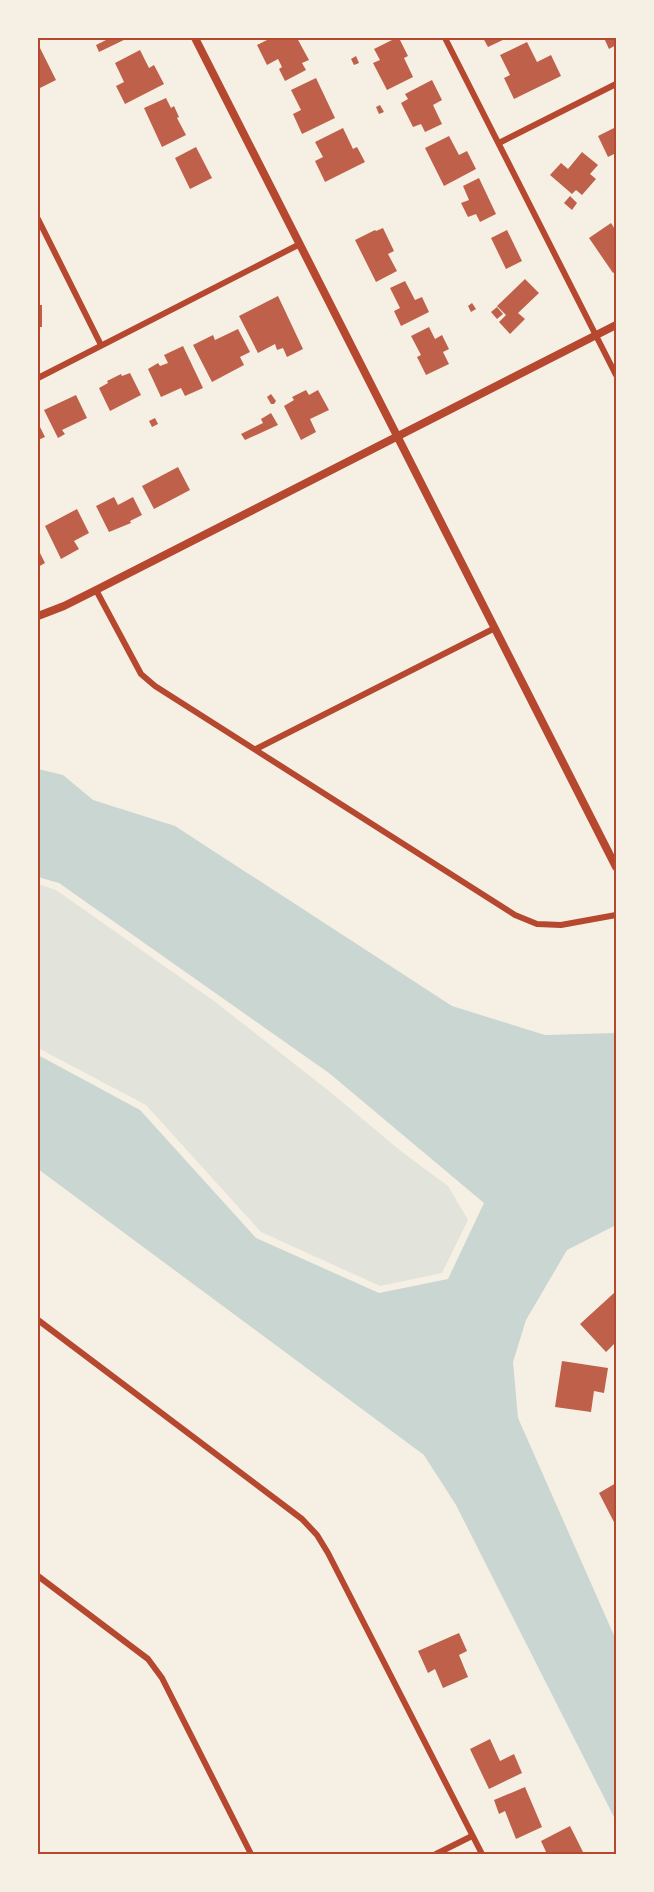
<svg xmlns="http://www.w3.org/2000/svg" width="654" height="1892" viewBox="0 0 654 1892" font-family="'Roboto Condensed',sans-serif">
<rect width="100%" height="100%" fill="#f6efe4"/>
<path fill="#e2e4dc" d="M 38,884 L 56,890 L 214,1001 L 329,1091 L 402,1152 L 448,1186 L 468,1220 L 442,1273 L 380,1286 L 261,1232 L 146,1105 L 38,1048 Z"/>
<path fill="#c9d6d2" d="M 38,769 L 63,775 L 93,800 L 175,826 L 452,1006 L 545,1035 L 616,1033 L 616,1225 L 567,1250 L 526,1320 L 513,1362 L 518,1418 L 616,1640 L 616,1821 L 456,1505 L 424,1455 L 38,1169 L 38,1055 L 140,1110 L 256,1238 L 379,1293 L 448,1279 L 484,1203 L 329,1073 L 59,883 L 38,877 Z"/>
<g fill="#bf614a">
<path d="M 105,38 L 128,38 L 99,52 L 96,45 L 106,40 Z"/>
<path d="M 271,38 L 297,38 L 309,60 L 302,63 L 306,70 L 285,81 L 279,69 L 282,67 L 278,59 L 267,65 L 257,45 Z"/>
<path d="M 396,38 L 399,38 L 408,56 L 404,58 L 413,77 L 387,90 L 373,63 L 380,60 L 374,49 Z"/>
<path d="M 483,38 L 507,38 L 488,47 Z"/>
<path d="M 604,38 L 616,38 L 616,45 L 609,49 Z"/>
<path d="M 527,42 L 537,62 L 551,55 L 561,76 L 514,99 L 504,78 L 510,75 L 500,55 Z"/>
<path d="M 39,46 L 56,80 L 38,89 L 38,47 Z"/>
<path d="M 140,50 L 149,68 L 154,65 L 164,84 L 125,104 L 116,86 L 124,82 L 115,63 Z"/>
<path d="M 356,56 L 359,63 L 354,65 L 351,59 Z"/>
<path d="M 316,78 L 335,118 L 302,134 L 293,114 L 301,110 L 291,90 Z"/>
<path d="M 432,80 L 442,100 L 433,105 L 442,124 L 425,132 L 421,124 L 413,127 L 401,103 L 408,99 L 405,94 Z"/>
<path d="M 166,98 L 171,108 L 174,106 L 179,117 L 177,118 L 186,135 L 162,147 L 144,108 Z"/>
<path d="M 380,105 L 384,112 L 379,114 L 376,107 Z"/>
<path d="M 616,127 L 616,153 L 608,157 L 598,136 Z"/>
<path d="M 343,128 L 353,149 L 357,147 L 365,162 L 325,182 L 315,161 L 323,157 L 315,142 Z"/>
<path d="M 449,136 L 459,155 L 467,151 L 476,169 L 444,186 L 425,148 Z"/>
<path d="M 196,147 L 212,178 L 190,189 L 175,158 Z"/>
<path d="M 582,152 L 598,165 L 590,174 L 596,179 L 582,195 L 576,190 L 572,194 L 550,175 L 561,163 L 568,169 Z"/>
<path d="M 479,178 L 496,214 L 480,222 L 476,214 L 468,217 L 461,203 L 469,200 L 463,186 Z"/>
<path d="M 570,196 L 577,203 L 572,210 L 564,203 Z"/>
<path d="M 611,223 L 616,231 L 616,271 L 613,273 L 589,238 Z"/>
<path d="M 383,228 L 394,251 L 388,254 L 397,271 L 376,282 L 355,240 L 375,230 L 376,231 Z"/>
<path d="M 507,230 L 522,261 L 506,269 L 491,238 Z"/>
<path d="M 525,279 L 539,293 L 518,313 L 525,319 L 510,334 L 499,322 L 506,315 L 497,306 Z"/>
<path d="M 405,281 L 415,300 L 422,297 L 429,312 L 401,326 L 394,311 L 400,308 L 390,288 Z"/>
<path d="M 278,296 L 303,349 L 287,357 L 283,348 L 277,350 L 275,344 L 258,353 L 239,316 Z"/>
<path d="M 472,303 L 476,309 L 471,312 L 468,306 Z"/>
<rect x="38" y="305" width="4" height="22"/>
<path d="M 497,307 L 503,314 L 497,319 L 491,312 Z"/>
<path d="M 429,327 L 435,339 L 442,335 L 449,349 L 443,352 L 449,364 L 426,375 L 417,357 L 421,355 L 411,336 Z"/>
<path d="M 238,329 L 250,352 L 240,357 L 244,365 L 212,382 L 193,345 L 213,335 L 215,340 Z"/>
<path d="M 183,346 L 203,388 L 185,396 L 181,388 L 161,397 L 148,369 L 158,363 L 160,366 L 168,363 L 164,355 Z"/>
<path d="M 130,373 L 141,395 L 110,411 L 99,388 L 108,383 L 107,381 L 121,374 L 122,376 Z"/>
<path d="M 306,390 L 309,395 L 318,390 L 329,410 L 310,419 L 316,432 L 301,440 L 284,406 L 294,400 L 292,397 Z"/>
<path d="M 271,394 L 276,401 L 274,404 L 271,404 L 267,397 Z"/>
<path d="M 76,395 L 87,418 L 62,430 L 65,434 L 58,438 L 44,410 Z"/>
<path d="M 271,413 L 278,425 L 245,440 L 241,434 L 263,423 L 261,419 Z"/>
<path d="M 155,418 L 158,424 L 152,427 L 149,421 Z"/>
<path d="M 38,423 L 45,437 L 38,440 Z"/>
<path d="M 178,467 L 190,490 L 154,509 L 142,486 Z"/>
<path d="M 114,497 L 118,505 L 133,497 L 142,515 L 130,521 L 131,523 L 109,532 L 96,506 Z"/>
<path d="M 77,509 L 89,533 L 74,541 L 79,549 L 61,559 L 45,526 Z"/>
<path d="M 38,549 L 45,563 L 38,567 Z"/>
<path d="M 614,1293 L 616,1296 L 616,1332 L 614,1334 L 616,1338 L 616,1342 L 606,1352 L 580,1324 Z"/>
<path d="M 562,1361 L 608,1368 L 604,1393 L 594,1391 L 591,1412 L 555,1407 Z"/>
<path d="M 616,1483 L 616,1526 L 599,1493 Z"/>
<path d="M 459,1633 L 467,1651 L 459,1655 L 468,1677 L 443,1688 L 435,1669 L 428,1673 L 418,1651 Z"/>
<path d="M 490,1739 L 500,1761 L 514,1754 L 522,1773 L 489,1789 L 470,1749 Z"/>
<path d="M 525,1787 L 542,1827 L 516,1839 L 505,1811 L 499,1814 L 494,1800 Z"/>
<path d="M 570,1826 L 584,1854 L 547,1854 L 541,1841 Z"/>
</g>
<g fill="none" stroke-linecap="round" stroke-linejoin="round">
<g stroke="#b5482f" stroke-width="6">
<path d="M 445,38 L 616,375"/>
<path d="M 499,143 L 616,84"/>
<path d="M 38,219 L 101,345"/>
<path d="M 38,378 L 300,244"/>
<path d="M 96,590 L 141,674 L 155,686 L 515,915 L 537,924 L 561,925 L 616,915"/>
<path d="M 256,749 L 495,628"/>
<path d="M 38,1320 L 302,1519 L 317,1535 L 328,1553 L 482,1854"/>
<path d="M 38,1576 L 148,1659 L 162,1678 L 251,1854"/>
<path d="M 436,1854 L 472,1836"/>
</g>
<g stroke="#b5482f" stroke-width="8">
<path d="M 195,38 L 616,867"/>
<path d="M 38,616 L 64,606 L 96,590 L 616,325"/>
</g>
</g>
<rect width="654" height="1892" fill="none" stroke="#f6efe4" stroke-width="78"/>
<rect x="39" y="39" width="576" height="1814" fill="none" stroke="#b5482f" stroke-width="2"/>
</svg>
